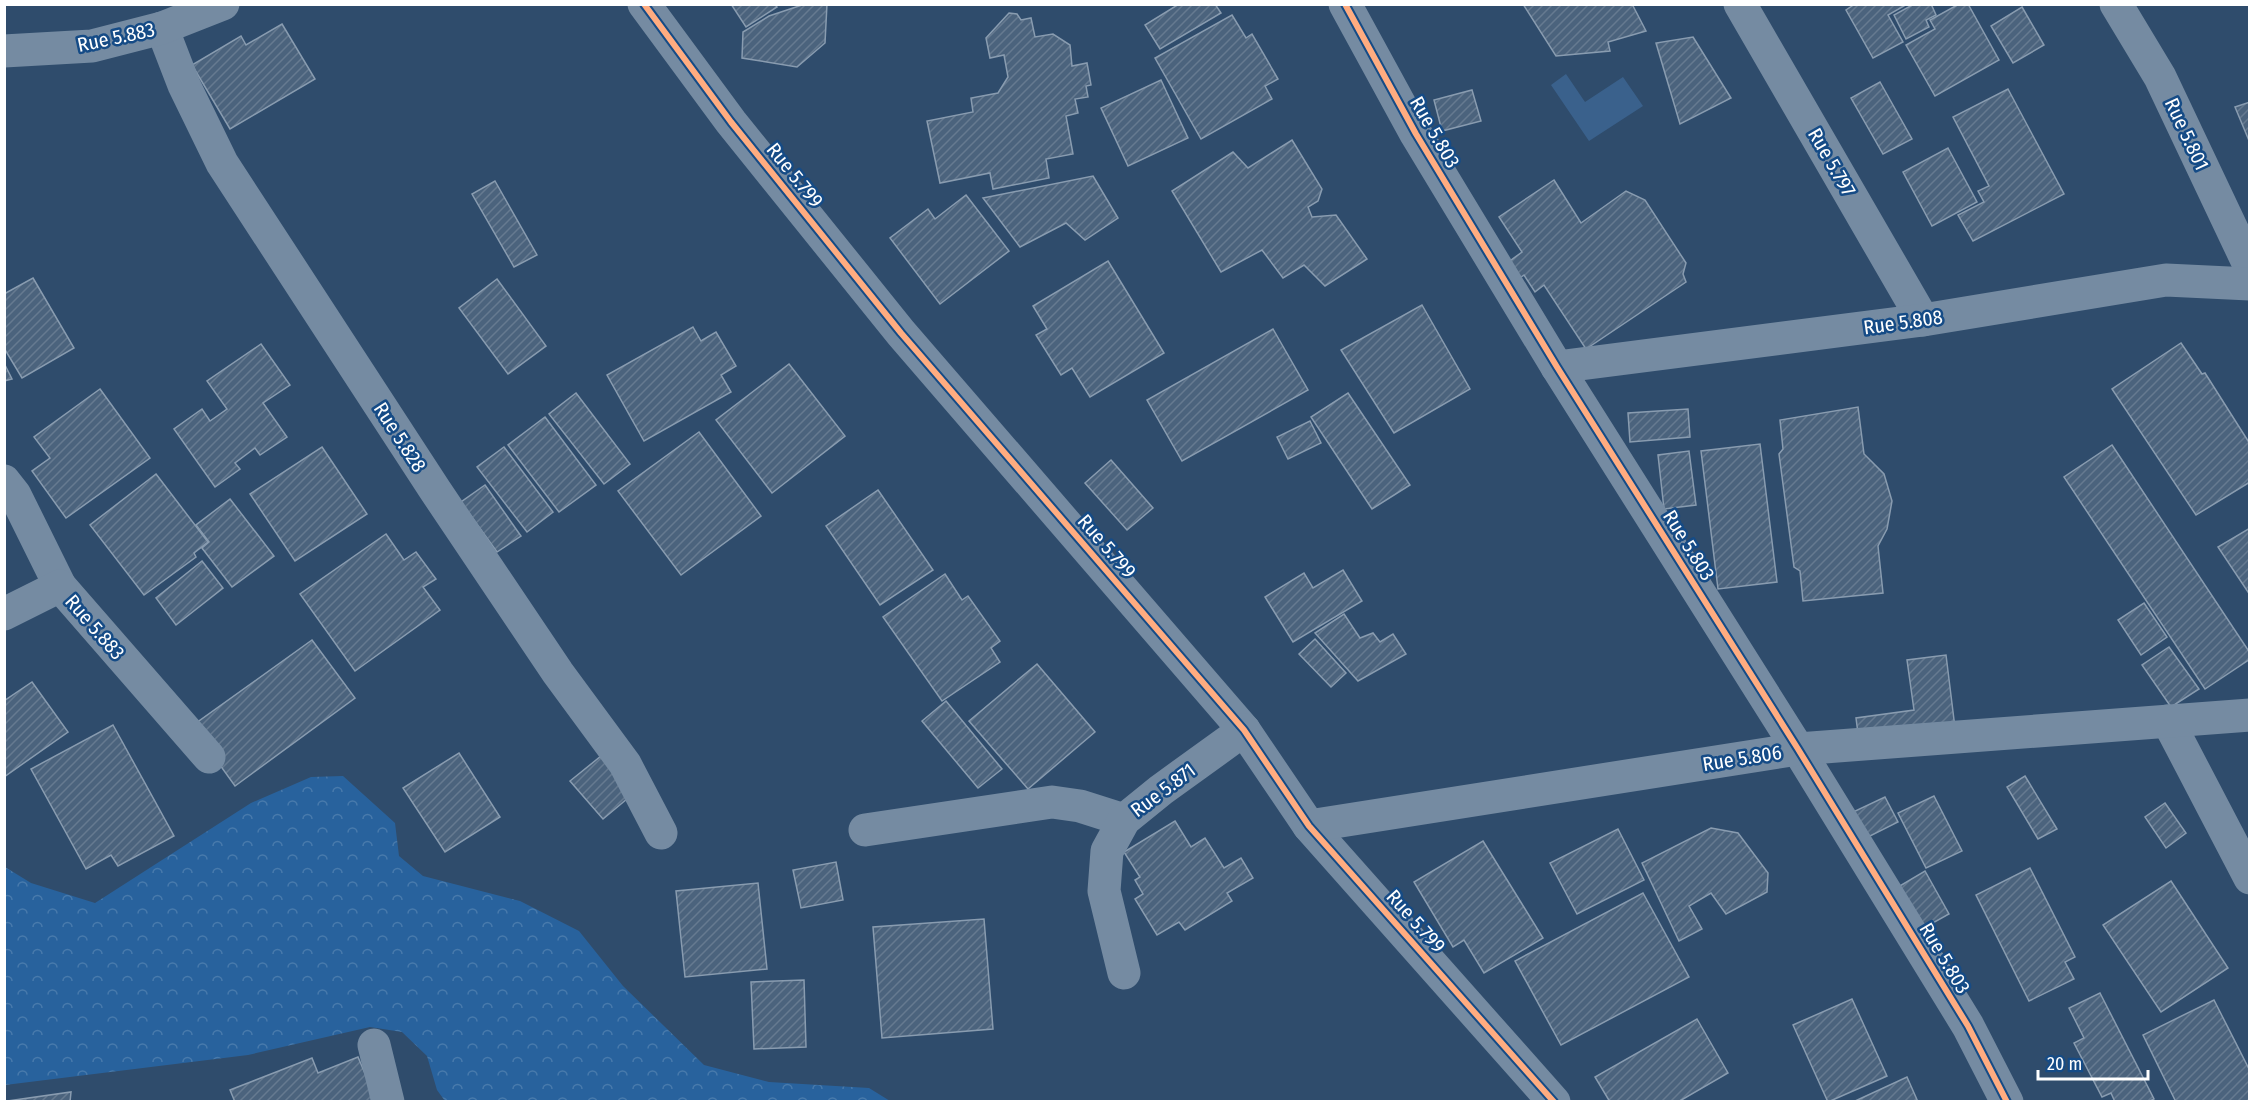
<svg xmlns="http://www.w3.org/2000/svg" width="2254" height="1106" viewBox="0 0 2254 1106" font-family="'Fira Sans Condensed',sans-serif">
<defs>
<pattern id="forest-crowns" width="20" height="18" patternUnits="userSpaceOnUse" patternTransform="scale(1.5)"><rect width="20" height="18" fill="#28629d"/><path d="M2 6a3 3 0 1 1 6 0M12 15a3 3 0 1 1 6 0" fill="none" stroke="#487aac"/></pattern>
<pattern id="building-hatch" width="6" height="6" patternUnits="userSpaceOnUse" patternTransform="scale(1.5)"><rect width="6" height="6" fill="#4b637d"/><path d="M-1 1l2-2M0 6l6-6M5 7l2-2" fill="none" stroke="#667a90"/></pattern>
</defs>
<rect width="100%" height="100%" fill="#2f4c6c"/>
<path fill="url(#forest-crowns)" d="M 343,776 L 395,823 L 399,856 L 423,876 L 520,901 L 579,931 L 623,986 L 704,1065 L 769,1082 L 869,1088 L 890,1101 L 445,1101 L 437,1090 L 427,1056 L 402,1032 L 370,1027 L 248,1055 L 5,1085 L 5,867 L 31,883 L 95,903 L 251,803 L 311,777 Z"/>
<path fill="#3a618c" d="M 1566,74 L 1585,102 L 1623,77 L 1643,106 L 1589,141 L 1551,85 Z"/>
<g fill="url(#building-hatch)" stroke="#899cb0" stroke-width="1.5">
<path d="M 731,4 L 775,4 L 777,7 L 746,27 Z"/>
<path d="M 805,4 L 827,4 L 825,43 L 797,67 L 742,58 L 743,32 L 769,16 Z"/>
<path d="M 1179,4 L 1215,4 L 1221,13 L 1160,49 L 1145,25 Z"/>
<path d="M 1523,4 L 1632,4 L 1646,31 L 1608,42 L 1610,51 L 1556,56 Z"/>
<path d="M 1855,4 L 1903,4 L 1904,6 L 1888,15 L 1903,42 L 1873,58 L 1846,10 Z"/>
<path d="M 1914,4 L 1931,4 L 1936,15 L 1926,20 L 1929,27 L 1906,39 L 1894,15 Z"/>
<path d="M 1959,4 L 1968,4 L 1999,60 L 1935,96 L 1906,45 L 1935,29 L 1930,20 Z"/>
<path d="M 2022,7 L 2044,45 L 2013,63 L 1991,26 Z"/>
<path d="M 1009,13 L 1017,14 L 1021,20 L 1031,18 L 1035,37 L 1053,34 L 1070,45 L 1072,66 L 1087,63 L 1091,85 L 1086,86 L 1088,97 L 1075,99 L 1078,113 L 1066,116 L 1073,154 L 1046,159 L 1049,178 L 993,189 L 990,173 L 940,183 L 927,121 L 973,112 L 971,98 L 998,93 L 1008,77 L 1004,55 L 990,58 L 986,38 Z"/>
<path d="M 1232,15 L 1246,38 L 1252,34 L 1278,79 L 1265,86 L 1272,99 L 1201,139 L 1155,58 Z"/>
<path d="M 282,24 L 315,79 L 230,129 L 192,65 L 241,36 L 246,45 Z"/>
<path d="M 1693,37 L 1731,98 L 1680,124 L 1656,43 Z"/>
<path d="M 1161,80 L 1188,138 L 1128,166 L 1101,108 Z"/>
<path d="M 1880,82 L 1912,139 L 1883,154 L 1851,98 Z"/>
<path d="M 2008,89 L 2064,194 L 1973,241 L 1958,215 L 1984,202 L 1978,191 L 1989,186 L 1953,117 Z"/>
<path d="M 1472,90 L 1481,121 L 1442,131 L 1434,100 Z"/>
<path d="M 2250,102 L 2250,143 L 2235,107 Z"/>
<path d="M 1292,140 L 1322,189 L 1318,201 L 1308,207 L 1312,217 L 1336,215 L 1367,259 L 1325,286 L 1304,265 L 1283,278 L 1262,250 L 1221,272 L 1172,191 L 1233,152 L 1248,168 Z"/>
<path d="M 1948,148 L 1977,202 L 1932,226 L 1903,172 Z"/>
<path d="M 1093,176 L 1118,218 L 1085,240 L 1066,223 L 1020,247 L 983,198 Z"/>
<path d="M 1554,180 L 1581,223 L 1626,191 L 1645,200 L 1686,263 L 1683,274 L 1686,282 L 1586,349 L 1544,285 L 1535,292 L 1524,275 L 1510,285 L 1499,269 L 1522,252 L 1499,217 Z"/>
<path d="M 495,181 L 537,255 L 514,267 L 472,194 Z"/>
<path d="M 966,195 L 1009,251 L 940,304 L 890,238 L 928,209 L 935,219 Z"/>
<path d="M 1108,261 L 1164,353 L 1090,397 L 1072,368 L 1061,375 L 1036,335 L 1047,329 L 1033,306 Z"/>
<path d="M 33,278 L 74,348 L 22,378 L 4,348 L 4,294 Z"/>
<path d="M 497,279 L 546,346 L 508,374 L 459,308 Z"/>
<path d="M 1422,305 L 1470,389 L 1394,433 L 1341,350 Z"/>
<path d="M 693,327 L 701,341 L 716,332 L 736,366 L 721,375 L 731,392 L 644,441 L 607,375 Z"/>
<path d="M 1273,329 L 1308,390 L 1182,461 L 1147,400 Z"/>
<path d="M 2181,343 L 2202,374 L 2205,373 L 2250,444 L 2250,482 L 2196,515 L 2112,389 Z"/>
<path d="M 261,344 L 290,385 L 263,403 L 287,437 L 260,455 L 255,448 L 235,463 L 240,469 L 215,487 L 174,429 L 202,409 L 210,421 L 227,409 L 207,381 Z"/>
<path d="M 4,363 L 12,379 L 4,381 Z"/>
<path d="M 789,364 L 845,436 L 772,493 L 716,420 Z"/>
<path d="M 100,389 L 150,458 L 66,518 L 32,471 L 50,458 L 34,437 Z"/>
<path d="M 576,393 L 630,464 L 604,484 L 549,414 Z"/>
<path d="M 1348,393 L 1410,485 L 1372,509 L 1311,417 Z"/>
<path d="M 1858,407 L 1864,454 L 1884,474 L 1892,501 L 1887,529 L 1878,546 L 1883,593 L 1803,601 L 1800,571 L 1794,567 L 1779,454 L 1783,449 L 1780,420 Z"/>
<path d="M 1688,409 L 1690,437 L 1630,442 L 1628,413 Z"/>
<path d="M 545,417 L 596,485 L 559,512 L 508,445 Z"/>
<path d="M 1310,421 L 1321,443 L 1288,459 L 1277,437 Z"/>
<path d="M 699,432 L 761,516 L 681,575 L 618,491 Z"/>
<path d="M 1760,444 L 1777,582 L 1718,589 L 1701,451 Z"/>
<path d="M 2112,445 L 2250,653 L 2250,659 L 2205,689 L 2064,477 Z"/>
<path d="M 322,447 L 367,514 L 295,561 L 250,494 Z"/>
<path d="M 504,447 L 553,512 L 527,532 L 477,467 Z"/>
<path d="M 1689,451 L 1696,505 L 1664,509 L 1658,455 Z"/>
<path d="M 1111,460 L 1153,508 L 1127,530 L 1085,483 Z"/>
<path d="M 156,474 L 208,542 L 194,553 L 196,557 L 144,595 L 90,525 Z"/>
<path d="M 485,485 L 521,536 L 497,552 L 461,502 Z"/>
<path d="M 878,490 L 933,570 L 880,605 L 826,526 Z"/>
<path d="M 230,499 L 274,556 L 232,587 L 202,548 L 209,542 L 196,525 Z"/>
<path d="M 2250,528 L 2250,595 L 2218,547 Z"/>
<path d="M 386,534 L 404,560 L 416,552 L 436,579 L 423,587 L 440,610 L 355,671 L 300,594 Z"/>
<path d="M 202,561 L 223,588 L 176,625 L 156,598 Z"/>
<path d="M 1343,570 L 1362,601 L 1293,642 L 1265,597 L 1304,573 L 1313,588 Z"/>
<path d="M 945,574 L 962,600 L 968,596 L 1000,641 L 991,648 L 1000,662 L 942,701 L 883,617 Z"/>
<path d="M 2144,603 L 2167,637 L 2141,655 L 2118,620 Z"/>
<path d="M 1344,614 L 1360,638 L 1373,633 L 1380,642 L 1393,634 L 1406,654 L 1358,681 L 1315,633 Z"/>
<path d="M 1315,639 L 1346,673 L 1331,687 L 1299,654 Z"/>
<path d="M 312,640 L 355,698 L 235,786 L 192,726 Z"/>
<path d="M 2169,647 L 2199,689 L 2171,707 L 2142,665 Z"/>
<path d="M 1946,655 L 1956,736 L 1860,749 L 1856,718 L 1914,710 L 1907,660 Z"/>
<path d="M 1037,664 L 1095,732 L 1028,789 L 969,721 Z"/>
<path d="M 32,682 L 68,732 L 4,777 L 4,701 Z"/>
<path d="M 946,701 L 1002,769 L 978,788 L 922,721 Z"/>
<path d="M 113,725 L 174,836 L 118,866 L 111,855 L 86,869 L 31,769 Z"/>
<path d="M 459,753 L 500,817 L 445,852 L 403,788 Z"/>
<path d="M 601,756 L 633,794 L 603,819 L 570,781 Z"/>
<path d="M 2025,776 L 2057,829 L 2038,839 L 2007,787 Z"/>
<path d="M 1934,796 L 1962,851 L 1926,868 L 1898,813 Z"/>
<path d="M 1885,797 L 1898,822 L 1866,838 L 1853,812 Z"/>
<path d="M 2165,803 L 2186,833 L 2166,848 L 2145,817 Z"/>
<path d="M 1175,821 L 1191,847 L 1205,838 L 1224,868 L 1241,858 L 1253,878 L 1227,893 L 1232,901 L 1185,930 L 1179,922 L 1157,935 L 1135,899 L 1143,894 L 1135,880 L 1140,877 L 1124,852 Z"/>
<path d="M 1711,828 L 1738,833 L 1768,873 L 1767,892 L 1726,914 L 1711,893 L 1689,906 L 1702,929 L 1679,941 L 1642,863 Z"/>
<path d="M 1618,829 L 1644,880 L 1577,914 L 1550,863 Z"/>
<path d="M 1483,841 L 1543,938 L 1484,973 L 1464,940 L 1453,947 L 1414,882 Z"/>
<path d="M 836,862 L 843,900 L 801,908 L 793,870 Z"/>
<path d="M 2030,868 L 2075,957 L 2065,962 L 2074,979 L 2029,1001 L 1976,895 Z"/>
<path d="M 1925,871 L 1949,914 L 1922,929 L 1898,887 Z"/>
<path d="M 2171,881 L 2228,968 L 2161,1012 L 2103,925 Z"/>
<path d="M 758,883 L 767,969 L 685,977 L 676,891 Z"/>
<path d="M 1643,893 L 1689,977 L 1561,1045 L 1515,961 Z"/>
<path d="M 984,919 L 993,1029 L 882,1038 L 873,927 Z"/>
<path d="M 804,980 L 806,1047 L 754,1049 L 751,982 Z"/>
<path d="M 2100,993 L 2154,1099 L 2148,1102 L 2115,1102 L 2111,1093 L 2102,1097 L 2074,1043 L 2084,1038 L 2069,1008 Z"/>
<path d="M 1852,999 L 1887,1076 L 1828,1102 L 1793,1025 Z"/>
<path d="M 2214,1000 L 2250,1071 L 2250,1102 L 2176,1102 L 2143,1035 Z"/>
<path d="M 1697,1019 L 1728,1073 L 1678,1102 L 1610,1102 L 1595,1077 Z"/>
<path d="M 358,1057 L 377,1102 L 235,1102 L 230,1090 L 312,1058 L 318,1073 Z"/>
<path d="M 1907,1077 L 1918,1102 L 1853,1102 Z"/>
<path d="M 71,1092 L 70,1102 L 8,1102 L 8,1101 Z"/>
</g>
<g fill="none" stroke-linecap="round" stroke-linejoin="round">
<g stroke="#758ba2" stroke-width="33">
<path d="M 644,4 L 731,122 L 901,333 L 1244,730 L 1309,826 L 1554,1102"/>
<path d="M 1345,4 L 1416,134 L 1557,367 L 1798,749 L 1968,1026 L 2007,1102"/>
<path d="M 1740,4 L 1923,320"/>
<path d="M 2116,4 L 2160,77 L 2250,267"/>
<path d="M 162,28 L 184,85 L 222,163 L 435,490 L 558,673 L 625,764 L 661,833"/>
<path d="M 4,51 L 92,46 L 162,28 L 223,4"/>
<path d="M 1557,367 L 1923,320 L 2166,280 L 2250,284"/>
<path d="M 4,481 L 15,495 L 60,586 L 209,757"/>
<path d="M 4,614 L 60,586"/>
<path d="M 2168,721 L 2250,878"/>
<path d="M 1309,826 L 1798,749 L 2250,715"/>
<path d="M 865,830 L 1052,802 L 1080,806 L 1124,820"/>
<path d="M 1124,973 L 1104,891 L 1107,851 L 1124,820 L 1161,790 L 1244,730"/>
<path d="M 374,1045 L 388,1102"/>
</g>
<g stroke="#154b86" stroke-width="10">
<g id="cycleway">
<path d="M 644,4 L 731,122 L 901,333 L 1244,730 L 1309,826 L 1554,1102"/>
<path d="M 1345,4 L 1416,134 L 1557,367 L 1798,749 L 1968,1026 L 2007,1102"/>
</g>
</g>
<use href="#cycleway" stroke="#ffac80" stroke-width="6"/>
</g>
<g text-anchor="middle" stroke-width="5" stroke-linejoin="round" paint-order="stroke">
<g font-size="20" fill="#fff" stroke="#154b86">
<text transform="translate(116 37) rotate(-12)" y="7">Rue 5.883</text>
<text transform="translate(1435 132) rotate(60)" y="7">Rue 5.803</text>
<text transform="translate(2187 134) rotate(65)" y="7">Rue 5.801</text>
<text transform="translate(1832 162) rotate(60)" y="7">Rue 5.797</text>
<text transform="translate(795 175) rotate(51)" y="7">Rue 5.799</text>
<text transform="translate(1903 322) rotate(-8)" y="7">Rue 5.808</text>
<text transform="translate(400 437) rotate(57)" y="7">Rue 5.828</text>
<text transform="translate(1689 545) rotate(58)" y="7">Rue 5.803</text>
<text transform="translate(1107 546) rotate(49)" y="7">Rue 5.799</text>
<text transform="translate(95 627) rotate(49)" y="7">Rue 5.883</text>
<text transform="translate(1742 758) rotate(-9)" y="7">Rue 5.806</text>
<text transform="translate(1163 790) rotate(-37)" y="7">Rue 5.871</text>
<text transform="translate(1416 921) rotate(48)" y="7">Rue 5.799</text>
<text transform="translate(1945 958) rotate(59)" y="7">Rue 5.803</text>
</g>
</g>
<rect width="2254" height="1106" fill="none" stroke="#ffffff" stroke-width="12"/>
<path d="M2038 1070v9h110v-9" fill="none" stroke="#ffffff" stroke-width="3"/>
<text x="2047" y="1070" font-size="18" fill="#ffffff" stroke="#154b86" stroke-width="4.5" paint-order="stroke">20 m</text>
</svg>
